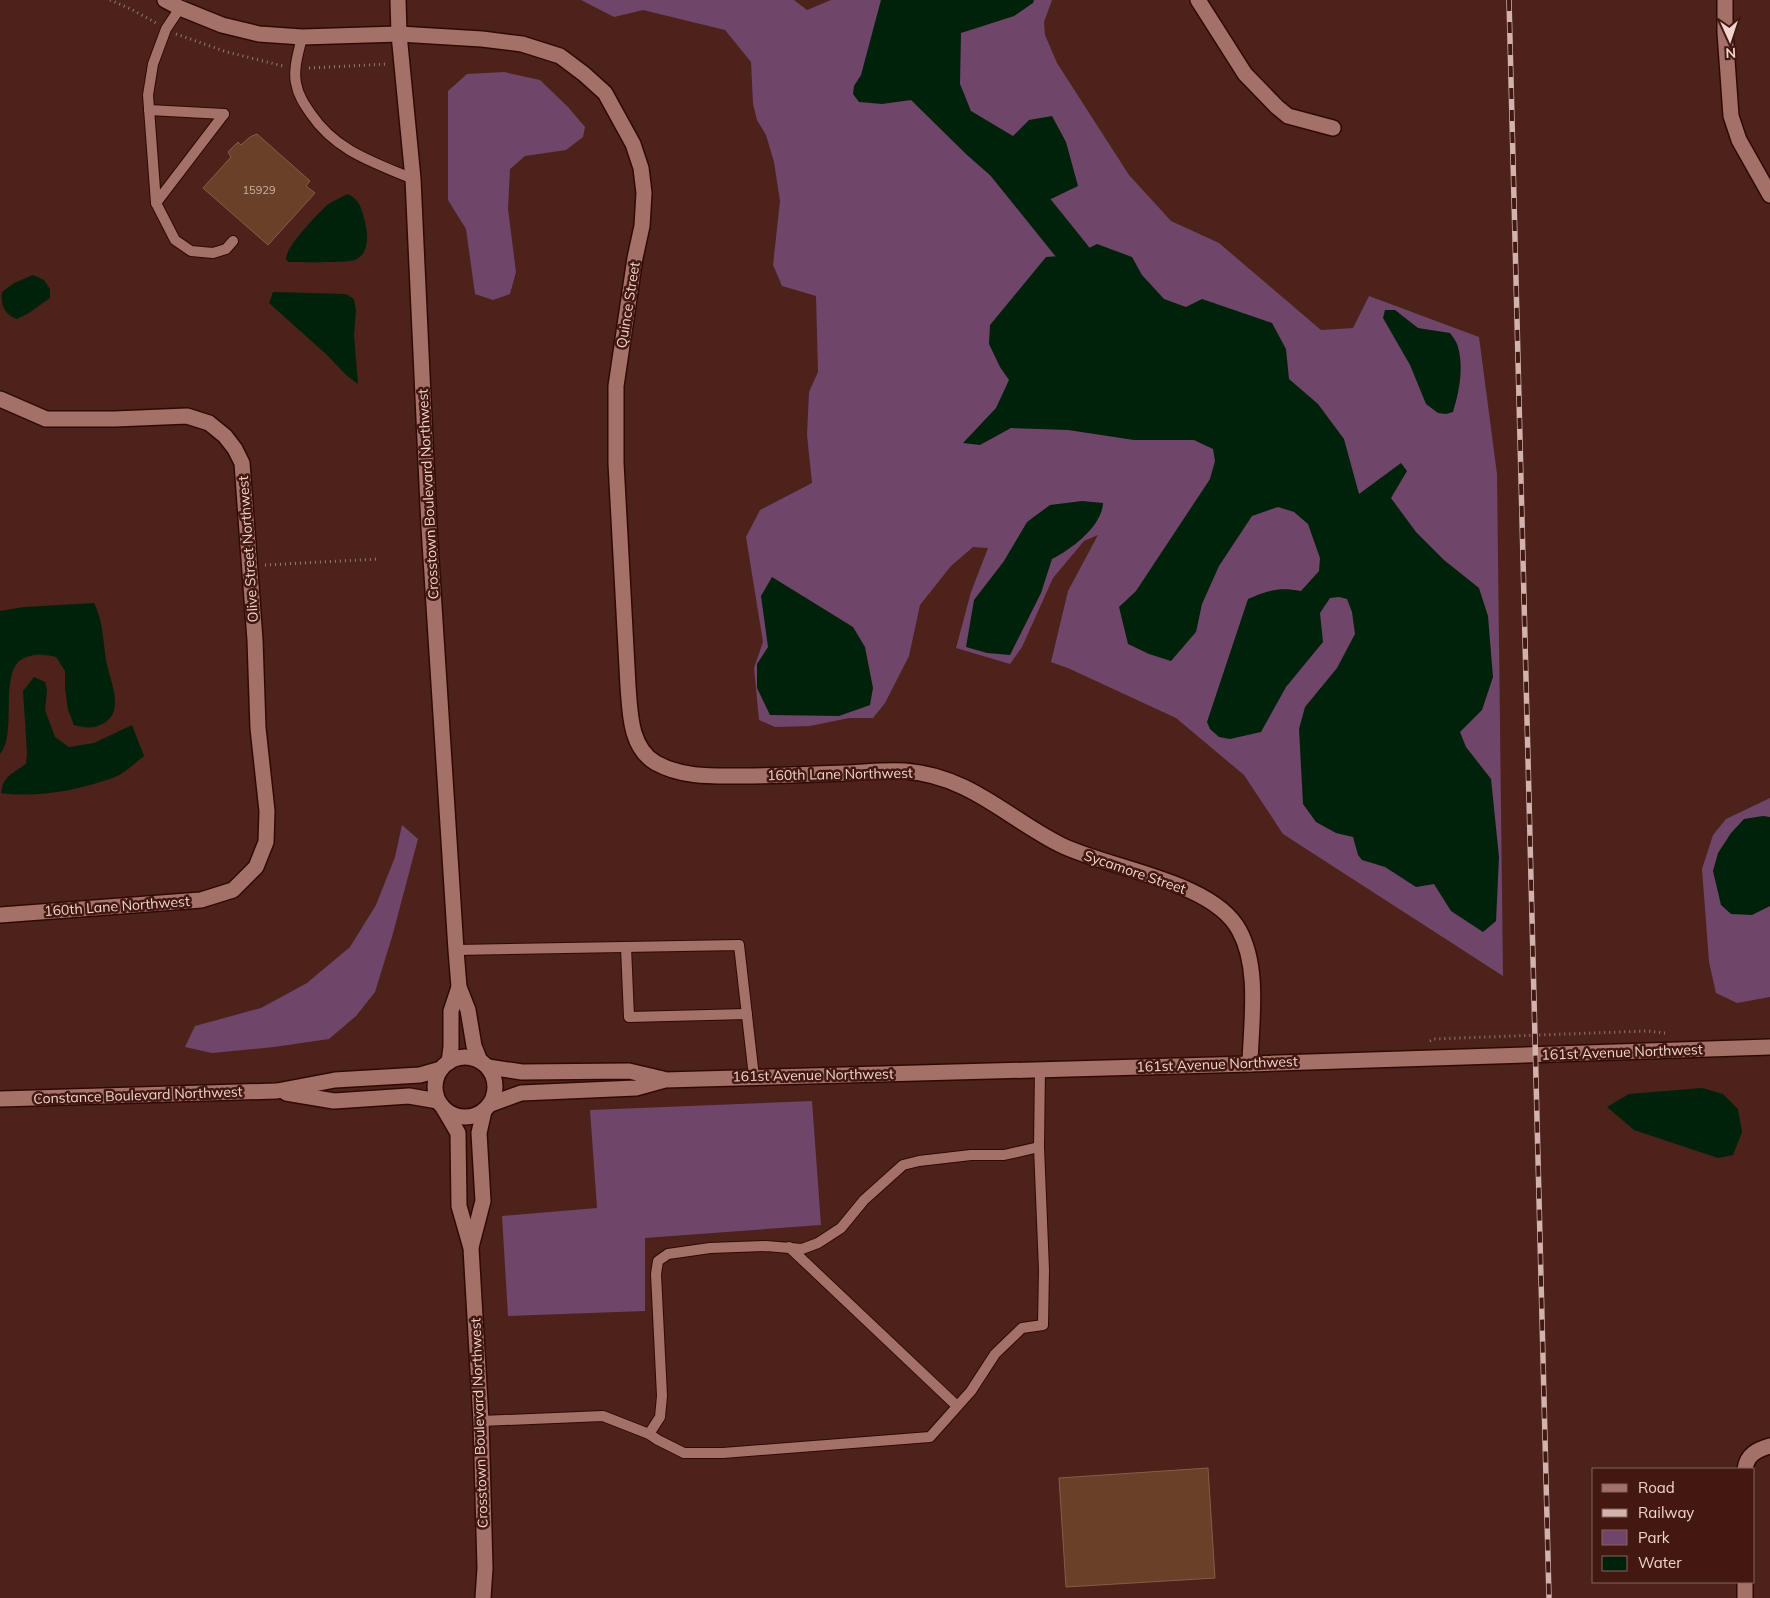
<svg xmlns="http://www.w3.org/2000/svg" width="1770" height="1598" viewBox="0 0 1770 1598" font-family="Mulish,sans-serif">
<rect width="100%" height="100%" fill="#4d221b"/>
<g fill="#6f456a">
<path d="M 581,0 L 794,0 L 807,10 L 831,0 L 1052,0 L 1044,22 L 1045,35 L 1057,63 L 1129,175 L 1171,221 L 1219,243 L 1321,330 L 1353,328 L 1369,296 L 1479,337 L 1497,474 L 1503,976 L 1283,834 L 1244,775 L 1176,718 L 1070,669 L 1051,662 L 1068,591 L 1098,535 L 1084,541 L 1053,578 L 1022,647 L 1010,664 L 956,648 L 971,592 L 988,548 L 973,547 L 951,566 L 920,605 L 909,656 L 885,703 L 873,718 L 849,718 L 810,726 L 775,727 L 759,720 L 754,668 L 763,642 L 746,537 L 760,510 L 812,483 L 807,435 L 809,392 L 818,372 L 816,296 L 782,286 L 773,265 L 780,201 L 774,162 L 766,135 L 757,120 L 753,104 L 751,62 L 725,30 L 643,10 L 614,17 Z"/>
<path d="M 504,72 L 540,80 L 568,107 L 585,127 L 583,137 L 566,150 L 525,156 L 510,169 L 508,209 L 516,272 L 510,294 L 493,300 L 475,294 L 466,229 L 448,200 L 448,91 L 467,74 Z"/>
<path d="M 1770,798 L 1770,997 L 1737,1003 L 1716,993 L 1709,962 L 1702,869 L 1713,835 L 1726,819 Z"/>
<path d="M 402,825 L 418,839 L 392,937 L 375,992 L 356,1016 L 329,1039 L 274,1047 L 212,1053 L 185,1047 L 195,1026 L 261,1008 L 307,983 L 350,947 L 376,905 L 395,857 Z"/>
<path d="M 812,1101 L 821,1225 L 645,1238 L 645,1311 L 508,1316 L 502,1216 L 597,1208 L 590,1110 Z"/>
</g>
<g fill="#00220a">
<path d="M 881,0 L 1034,0 L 1033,3 L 1014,16 L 961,33 L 960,84 L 971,111 L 1013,136 L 1029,120 L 1052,116 L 1066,142 L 1078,186 L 1051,199 L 999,183 L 967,155 L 911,100 L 882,104 L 859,102 L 853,94 L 854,86 L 861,75 Z"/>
<path d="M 347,194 C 360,199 362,210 365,222 C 368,235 370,253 355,260 C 349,263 300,262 289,262 L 286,260 C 285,247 316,216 326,206 C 332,201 341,198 347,194 Z"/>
<path d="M 1097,244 L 1132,257 L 1142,275 L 1164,299 L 1186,307 L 1202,299 L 1272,323 L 1286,349 L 1289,379 L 1318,404 L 1344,439 L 1359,494 L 1401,463 L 1407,471 L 1391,498 L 1416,532 L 1444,560 L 1479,588 L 1488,616 L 1493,677 L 1482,710 L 1460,732 L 1466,747 L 1491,779 L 1499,857 L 1496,921 L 1483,932 L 1451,911 L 1434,884 L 1416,887 L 1385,867 L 1362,860 L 1358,855 L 1353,837 L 1336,833 L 1316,822 L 1303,804 L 1299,729 L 1305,707 L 1337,668 L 1355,634 L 1352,612 L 1347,599 L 1339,597 L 1330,598 L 1320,613 L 1323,642 L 1286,687 L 1261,732 L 1230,739 L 1219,737 L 1210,729 L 1207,722 L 1248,599 C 1269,590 1279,587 1301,591 L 1319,571 L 1320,558 L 1308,524 L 1294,512 L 1278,507 L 1252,516 L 1219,566 L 1202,604 L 1196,632 L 1171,661 L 1149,654 L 1128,644 L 1119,607 L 1136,591 L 1210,479 L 1215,461 L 1213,449 L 1194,440 L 1134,440 L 1068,430 L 1011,428 L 980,445 L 963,443 L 996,408 L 1009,380 L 1000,367 L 989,344 L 990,325 L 1046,257 L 1075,255 Z"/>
<path d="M 33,275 L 44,280 L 50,289 L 50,298 L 29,313 L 17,319 C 5,315 0,305 2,292 L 14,283 Z"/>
<path d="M 273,292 L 346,294 L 354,299 L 356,310 L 354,335 L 358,384 L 346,375 L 327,355 L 269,303 Z"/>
<path d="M 1385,310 L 1395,310 L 1418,328 L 1450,333 C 1453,337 1457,342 1458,347 C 1464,368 1459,393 1453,412 L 1446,414 L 1438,413 L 1426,404 L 1410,365 L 1383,318 Z"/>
<path d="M 1082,501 L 1103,503 C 1102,526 1072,549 1052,559 L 1041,593 L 1010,655 L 987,653 L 966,647 L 974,600 L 1004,561 L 1027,522 L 1050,505 Z"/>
<path d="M 772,577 L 853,627 L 865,647 L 873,688 L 870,705 L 839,716 L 770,715 L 757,688 L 757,664 L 768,647 L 761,596 Z"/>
<path d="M 94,603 C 103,620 103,641 106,660 C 109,679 126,711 104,723 C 94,729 85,728 74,725 L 68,710 L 65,688 L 65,671 L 56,657 C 43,654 31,653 19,661 C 0,680 17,735 0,754 L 0,611 L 24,607 Z"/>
<path d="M 34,677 L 45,682 L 47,690 L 45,710 L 55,737 L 69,747 L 94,743 L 132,725 L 144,756 C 135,763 125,773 115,777 C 81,790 37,798 1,793 C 3,776 13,773 26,764 L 27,752 L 23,691 Z"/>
<path d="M 1763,816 L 1770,817 L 1770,906 L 1752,915 L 1731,914 L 1721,905 L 1713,871 L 1718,853 L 1731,833 L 1744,819 Z"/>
<path d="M 1702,1088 L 1723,1094 L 1738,1109 L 1742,1132 L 1733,1155 L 1718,1158 L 1634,1130 L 1607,1107 L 1629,1094 Z"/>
</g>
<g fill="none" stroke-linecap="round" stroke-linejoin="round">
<path stroke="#00220a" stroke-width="32" d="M 996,157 L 1075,255"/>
</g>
<g fill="#684128" stroke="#875d44">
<path d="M 257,134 L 310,181 L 306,186 L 315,193 L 268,245 L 203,188 L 231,157 L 228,152 L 238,142 L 241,145 L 250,137 Z"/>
<path d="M 1208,1468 L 1215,1578 L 1066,1587 L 1059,1478 Z"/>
</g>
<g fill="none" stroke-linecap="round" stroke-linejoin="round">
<g stroke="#310904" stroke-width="12">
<g id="lane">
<path d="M 180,8 L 166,29 L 153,64 L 148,95 L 156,203 L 175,240 L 191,251 L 213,253 L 226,249 L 233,241"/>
<path d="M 302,37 C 299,51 293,68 296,83 C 298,95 304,104 311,114 C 336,151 373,162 413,179"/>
<path d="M 149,110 L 224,114"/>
<path d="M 156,203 L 224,114"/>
<path d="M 626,947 L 629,1017 L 747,1014"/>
<path d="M 456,950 L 739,945 L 754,1077"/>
<path d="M 789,1247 L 957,1406"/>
<path d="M 481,1421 L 603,1416 L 649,1434 L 658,1440 L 684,1453 L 723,1453 L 930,1437 L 971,1391 L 995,1354 L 1022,1328 L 1043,1325 L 1044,1270 L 1039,1147 L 1040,1068"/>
<path d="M 649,1434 L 660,1417 L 662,1396 L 656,1274 L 658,1261 L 668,1254 L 710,1248 L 766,1246 L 802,1249 L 818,1243 L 841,1228 L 864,1200 L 903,1165 L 919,1161 L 971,1155 L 1004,1155 L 1039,1147"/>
</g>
</g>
<g stroke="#310904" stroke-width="18">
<g id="street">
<path d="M 165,0 L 180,8 L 222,25 L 259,34 L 302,37 L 399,34 L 482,39 L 522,44 L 560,56 L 584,74 L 605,93 L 633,144 L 641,168 L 644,193 L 642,226 L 635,258 L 616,386 L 616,463 L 628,686 C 630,713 630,748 656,763 C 683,778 714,776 743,776 C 777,776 811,774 845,773 C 865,772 885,770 905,771 C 970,776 1007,818 1061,845 C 1110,869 1213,881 1239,930 C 1260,968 1251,1022 1250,1064"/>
<path d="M 1198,0 L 1245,74 L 1277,107 L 1288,116 L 1333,128"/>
<path d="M 1725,0 L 1725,32 L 1731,116 L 1739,140 L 1770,195"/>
<path d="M 0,399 L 46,419 L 115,419 L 187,416 L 209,423 L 225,436 L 235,449 L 242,463 L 255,640 L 258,728 L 267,811 L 266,842 L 256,867 L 233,890 L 201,900 L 0,915"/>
<path d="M 1745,1469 C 1747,1455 1756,1450 1770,1446"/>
<path d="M 1745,1582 L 1745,1598"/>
</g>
</g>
<g stroke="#310904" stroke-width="18">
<g id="secondary">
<path d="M 398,0 L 399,34 L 413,179 L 429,527 L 456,950 L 459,987 L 468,1010 L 474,1046 L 480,1061"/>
<circle cx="465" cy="1087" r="30"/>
<path d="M 449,1062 L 451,1047 L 451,1011 L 459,987"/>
<path d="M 488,1067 L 522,1072 L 629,1071 L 663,1079"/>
<path d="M 286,1093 L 334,1101 L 409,1096 L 438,1101"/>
<path d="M 0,1099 L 277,1091 L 335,1080 L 420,1075 L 441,1069"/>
<path d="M 491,1104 L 521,1093 L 636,1088 L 665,1080 L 1250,1064 L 1770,1047"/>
<path d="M 444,1109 L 458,1133 L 459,1206 L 471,1248 L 481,1421 L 485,1568 L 483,1598"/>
<path d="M 471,1247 L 483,1201 L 479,1133 L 484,1111"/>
</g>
</g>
<g stroke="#9b7770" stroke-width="3" stroke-dasharray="1 4" stroke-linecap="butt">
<path d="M 110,0 L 131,9 L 156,23"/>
<path d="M 176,34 L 227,52 L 283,66"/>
<path d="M 309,68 L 387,64"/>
<path d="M 265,565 L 378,559"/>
<path d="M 1430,1041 L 1433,1039 L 1647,1031 L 1665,1033"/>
</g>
<use href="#lane" stroke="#a37167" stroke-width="10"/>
<use href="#street" stroke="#a37167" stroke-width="15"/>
<use href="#secondary" stroke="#a37167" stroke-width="15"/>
<g stroke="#d1b2ac" stroke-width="5.5">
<path id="rail" d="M 1509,0 L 1549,1598"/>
</g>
<use href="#rail" stroke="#421811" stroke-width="4" stroke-dasharray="11" stroke-linecap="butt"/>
</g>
<g text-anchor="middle" stroke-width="5" stroke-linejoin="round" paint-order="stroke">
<g font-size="11" fill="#cfafa4">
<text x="259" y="194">15929</text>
</g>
<g font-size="14" fill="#f1d4ce" stroke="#421811">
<text transform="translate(628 305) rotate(-81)" y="5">Quince Street</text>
<text transform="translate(428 494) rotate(-93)" y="5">Crosstown Boulevard Northwest</text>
<text transform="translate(248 549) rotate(-94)" y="5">Olive Street Northwest</text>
<text transform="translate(840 774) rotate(-1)" y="5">160th Lane Northwest</text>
<text transform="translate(1135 872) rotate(19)" y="5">Sycamore Street</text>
<text transform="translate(117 906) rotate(-4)" y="5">160th Lane Northwest</text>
<text transform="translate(1622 1052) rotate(-2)" y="5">161st Avenue Northwest</text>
<text transform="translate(1217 1064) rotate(-2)" y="5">161st Avenue Northwest</text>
<text transform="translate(813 1075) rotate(-1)" y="5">161st Avenue Northwest</text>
<text transform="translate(138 1095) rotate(-2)" y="5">Constance Boulevard Northwest</text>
<text transform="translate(479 1423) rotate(-92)" y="5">Crosstown Boulevard Northwest</text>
</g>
</g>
<rect x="1592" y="1468" width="162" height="115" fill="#421811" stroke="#88635d"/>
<rect x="1602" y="1484" width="25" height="8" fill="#a37167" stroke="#88635d"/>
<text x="1638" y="1493" font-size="15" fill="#f1d4ce">Road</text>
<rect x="1602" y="1509" width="25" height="8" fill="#d1b2ac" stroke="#88635d"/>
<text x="1638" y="1518" font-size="15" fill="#f1d4ce">Railway</text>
<rect x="1602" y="1530" width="25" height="15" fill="#6f456a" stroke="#88635d"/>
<text x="1638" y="1543" font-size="15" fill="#f1d4ce">Park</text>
<rect x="1602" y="1556" width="25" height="15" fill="#00220a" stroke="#88635d"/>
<text x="1638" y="1568" font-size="15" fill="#f1d4ce">Water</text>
<g transform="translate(1730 40) rotate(177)" stroke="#421811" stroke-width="4" paint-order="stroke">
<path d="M0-4L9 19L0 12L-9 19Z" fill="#f1d4ce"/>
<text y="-8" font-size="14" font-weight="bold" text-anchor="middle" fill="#f1d4ce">N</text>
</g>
</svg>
